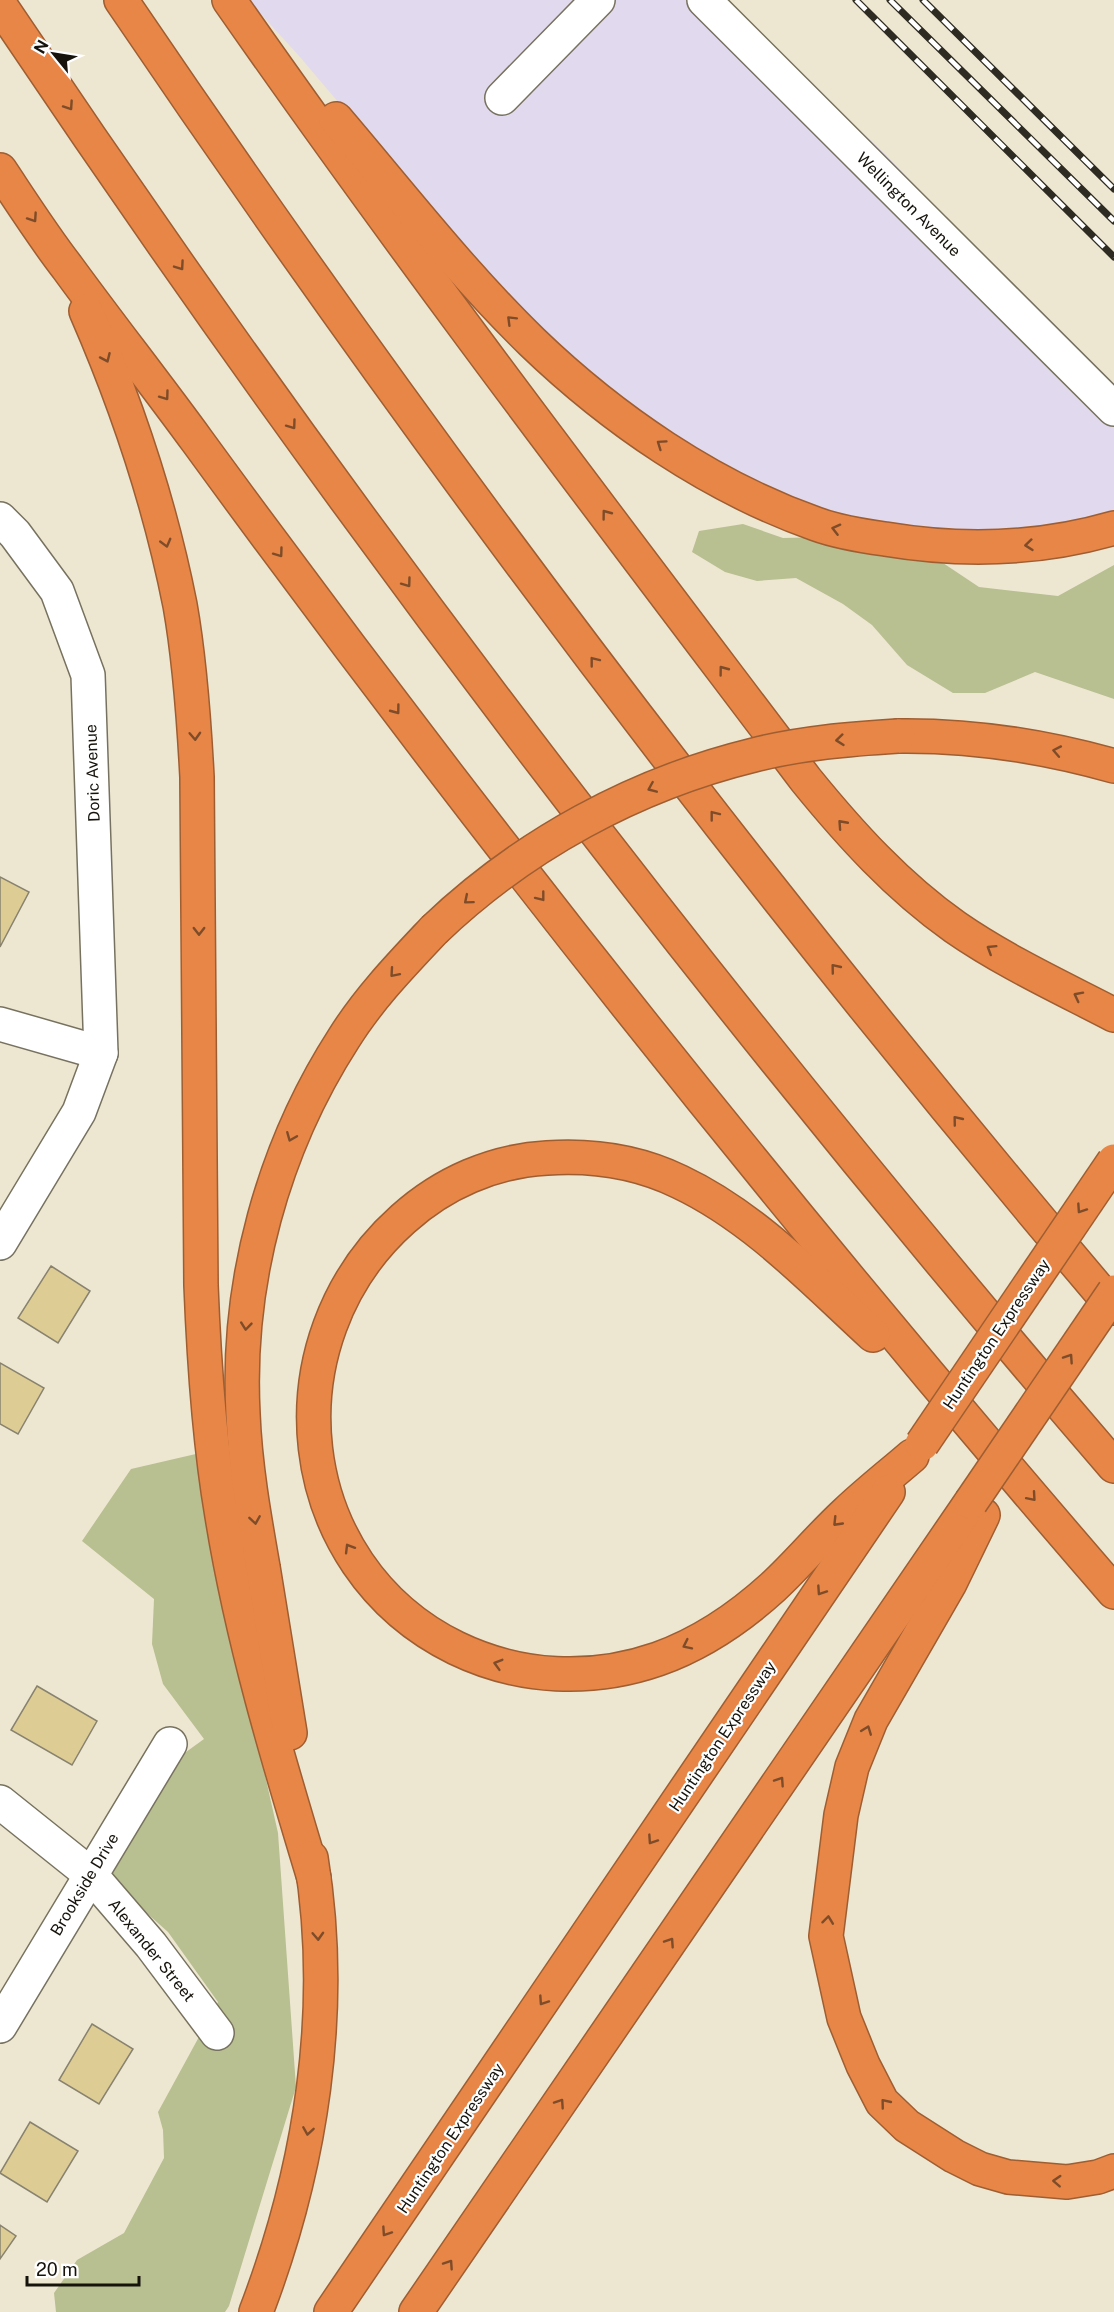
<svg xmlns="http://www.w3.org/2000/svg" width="1114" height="2312" viewBox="0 0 1114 2312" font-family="'Public Sans',sans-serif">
<rect width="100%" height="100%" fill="#ede7d2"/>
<path fill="#e1d9ee" d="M 248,0 L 720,0 L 885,154 L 1114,395 L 1114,533 L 977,549 L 755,493 L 559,355 L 437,219 L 300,57 Z"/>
<g fill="#b8bf90">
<path d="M 743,524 L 783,538 L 826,537 L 934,557 L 979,587 L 1058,596 L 1114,565 L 1114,699 L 1035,672 L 985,693 L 953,693 L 907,665 L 872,625 L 843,604 L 796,578 L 757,581 L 725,572 L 692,552 L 699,531 Z"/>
<path d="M 226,1447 L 210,1530 L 278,1833 L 296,2087 L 229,2306 L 225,2312 L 56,2312 L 54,2293 L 77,2260 L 124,2233 L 164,2158 L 163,2130 L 158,2112 L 218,2002 L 168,1932 L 105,1876 L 175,1760 L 204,1739 L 163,1684 L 152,1644 L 154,1599 L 82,1541 L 131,1469 Z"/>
</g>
<g fill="#ddcd95" stroke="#88826f" stroke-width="1.5">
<path d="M 0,877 L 29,892 L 0,947 Z"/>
<path d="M 51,1266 L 90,1291 L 58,1343 L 18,1318 Z"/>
<path d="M 0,1363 L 44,1388 L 18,1434 L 0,1424 Z"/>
<path d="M 37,1686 L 97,1721 L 72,1765 L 11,1730 Z"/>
<path d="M 92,2024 L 133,2049 L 99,2104 L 59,2080 Z"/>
<path d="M 30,2122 L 78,2151 L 47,2202 L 0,2173 Z"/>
<path d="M 0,2225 L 16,2236 L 0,2259 Z"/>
</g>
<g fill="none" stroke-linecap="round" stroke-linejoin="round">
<g stroke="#77725f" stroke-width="36">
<g id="minor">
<path d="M 704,0 L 1114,409"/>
<path d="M 502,98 L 598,0"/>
<path d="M 0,519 L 15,534 L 57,591 L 88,675 L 101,1053 L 79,1112 L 0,1243"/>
<path d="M 0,1024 L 101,1053"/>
<path d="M 0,1802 L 90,1874 L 151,1945 L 217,2033"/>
<path d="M 0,2026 L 170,1744"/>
</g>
</g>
<g stroke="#9e5e32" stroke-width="36">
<g id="highway">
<path d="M 121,0 C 428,453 759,891 1114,1308"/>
<path d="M 229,0 C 414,265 611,522 806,780 C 850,834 897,886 955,927 C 1004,961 1060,987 1114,1015"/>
<path d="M 0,5 C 341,514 714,1002 1114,1466"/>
<path d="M 336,119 C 400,194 461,273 532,342 C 612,419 711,487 816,524 C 838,532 863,536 885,539 C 963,552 1038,550 1114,528"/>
<path d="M 0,170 C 22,203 43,236 67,267 C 110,326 155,383 198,442 C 487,838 793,1221 1114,1592"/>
<path d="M 86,311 C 127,405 160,504 180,605 C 190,661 194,720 197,777 L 201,1285 C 204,1362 209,1440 222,1516 C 242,1640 278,1759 314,1878"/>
<path d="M 898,736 C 972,735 1043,746 1114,766"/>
<path d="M 873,1335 C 813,1280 754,1217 680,1182 C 639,1162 592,1155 547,1158 C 493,1161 443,1183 403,1219 C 266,1341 289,1566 456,1648 C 520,1679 592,1682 658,1659 C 700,1644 740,1617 773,1587 C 798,1564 820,1537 846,1513 C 867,1493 890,1475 912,1456"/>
<path d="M 983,1515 L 950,1583 L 871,1720 L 852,1767 L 841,1815 L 826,1936 L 844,2018 L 863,2065 L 882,2102 L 907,2126 L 954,2156 L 980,2169 L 1008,2177 L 1067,2182 L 1098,2177 L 1114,2171"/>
<path d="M 290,1733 C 281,1677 272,1622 263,1567 C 254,1516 245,1465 243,1414 C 236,1282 273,1148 344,1038 C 369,998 402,964 434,930"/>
<path d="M 256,2312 C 311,2168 336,2011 311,1858"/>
<path d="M 331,2312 L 888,1492"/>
<path d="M 416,2312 L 971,1502"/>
</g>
</g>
<use href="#minor" stroke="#fff" stroke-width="33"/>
<use href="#highway" stroke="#e78647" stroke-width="33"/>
<g stroke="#2e2c22" stroke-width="7">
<g id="rail">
<path d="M 856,0 L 1114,257"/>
<path d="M 890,0 L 1114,221"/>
<path d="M 923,0 L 1114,189"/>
</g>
</g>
<use href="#rail" stroke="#fff" stroke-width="4.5" stroke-dasharray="14" stroke-linecap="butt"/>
<g stroke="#9e5e32" stroke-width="36" stroke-linecap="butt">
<g id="highway-bridge">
<path d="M 434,930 C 523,845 635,784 754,755 C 801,743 850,739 898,736"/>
<path d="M 922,1444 L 1114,1161"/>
<path d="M 971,1502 L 1114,1292"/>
</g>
</g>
<use href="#highway-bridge" stroke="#e78647" stroke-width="33"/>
</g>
<defs><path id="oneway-chevron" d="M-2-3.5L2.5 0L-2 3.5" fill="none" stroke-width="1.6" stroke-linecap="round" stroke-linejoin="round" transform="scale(1.5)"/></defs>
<g stroke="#7e4c29">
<use href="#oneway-chevron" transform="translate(69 106) rotate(56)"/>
<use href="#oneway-chevron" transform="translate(33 218) rotate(56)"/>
<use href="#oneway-chevron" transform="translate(180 266) rotate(55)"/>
<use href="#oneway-chevron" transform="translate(511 320) rotate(-135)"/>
<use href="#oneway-chevron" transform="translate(106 358) rotate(66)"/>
<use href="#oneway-chevron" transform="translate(165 396) rotate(54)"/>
<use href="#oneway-chevron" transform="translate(292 425) rotate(54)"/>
<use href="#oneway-chevron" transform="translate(661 444) rotate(-145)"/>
<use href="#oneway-chevron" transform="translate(606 514) rotate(-127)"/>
<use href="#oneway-chevron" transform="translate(836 529) rotate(-166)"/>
<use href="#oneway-chevron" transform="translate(166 543) rotate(75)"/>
<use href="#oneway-chevron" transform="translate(1029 545) rotate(174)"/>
<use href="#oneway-chevron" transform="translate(279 553) rotate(54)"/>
<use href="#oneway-chevron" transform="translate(407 583) rotate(54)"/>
<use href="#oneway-chevron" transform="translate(594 661) rotate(-128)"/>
<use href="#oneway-chevron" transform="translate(723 670) rotate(-127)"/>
<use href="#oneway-chevron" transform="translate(396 710) rotate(53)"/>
<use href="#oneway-chevron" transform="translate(195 736) rotate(87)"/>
<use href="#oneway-chevron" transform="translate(840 740) rotate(174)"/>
<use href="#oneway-chevron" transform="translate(1057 751) rotate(-169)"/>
<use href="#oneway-chevron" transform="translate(652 788) rotate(157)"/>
<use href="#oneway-chevron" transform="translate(714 815) rotate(-128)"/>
<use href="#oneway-chevron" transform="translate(842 824) rotate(-132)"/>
<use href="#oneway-chevron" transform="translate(541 897) rotate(52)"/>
<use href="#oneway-chevron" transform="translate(468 900) rotate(140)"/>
<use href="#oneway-chevron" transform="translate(199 931) rotate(90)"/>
<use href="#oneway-chevron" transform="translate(991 949) rotate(-148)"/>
<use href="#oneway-chevron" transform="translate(835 968) rotate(-129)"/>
<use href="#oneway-chevron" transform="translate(394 973) rotate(131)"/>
<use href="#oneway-chevron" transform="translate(1078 996) rotate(-153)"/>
<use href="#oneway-chevron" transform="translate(957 1120) rotate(-129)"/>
<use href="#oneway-chevron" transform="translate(291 1137) rotate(112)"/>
<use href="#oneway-chevron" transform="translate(1081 1209) rotate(124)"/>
<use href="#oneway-chevron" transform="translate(246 1326) rotate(96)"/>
<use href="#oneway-chevron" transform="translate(1069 1358) rotate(-56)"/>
<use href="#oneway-chevron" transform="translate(1032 1497) rotate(49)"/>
<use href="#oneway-chevron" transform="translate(255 1520) rotate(81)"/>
<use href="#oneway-chevron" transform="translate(837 1522) rotate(134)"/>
<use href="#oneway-chevron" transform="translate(349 1548) rotate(-121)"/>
<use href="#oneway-chevron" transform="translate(821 1591) rotate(124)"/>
<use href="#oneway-chevron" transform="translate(687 1645) rotate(154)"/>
<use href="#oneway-chevron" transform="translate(498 1664) rotate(-164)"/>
<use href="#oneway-chevron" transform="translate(867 1730) rotate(-69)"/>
<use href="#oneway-chevron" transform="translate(780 1781) rotate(-56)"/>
<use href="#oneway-chevron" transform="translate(652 1840) rotate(124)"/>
<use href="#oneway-chevron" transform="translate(828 1920) rotate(-83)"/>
<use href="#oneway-chevron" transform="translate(318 1936) rotate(87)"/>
<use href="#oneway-chevron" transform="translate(670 1942) rotate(-56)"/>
<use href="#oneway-chevron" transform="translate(543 2001) rotate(124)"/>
<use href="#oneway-chevron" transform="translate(560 2103) rotate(-56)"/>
<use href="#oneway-chevron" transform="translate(885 2103) rotate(-129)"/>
<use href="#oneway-chevron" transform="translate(308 2131) rotate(99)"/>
<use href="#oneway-chevron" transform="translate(1057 2181) rotate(-177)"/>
<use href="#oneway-chevron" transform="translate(386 2232) rotate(124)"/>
<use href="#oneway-chevron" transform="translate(449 2264) rotate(-56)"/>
</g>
<g text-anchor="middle" stroke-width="4.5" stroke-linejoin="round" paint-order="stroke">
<g font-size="16" fill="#15130b" stroke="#fff">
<text transform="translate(909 204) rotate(45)" y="6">Wellington Avenue</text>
<text transform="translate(92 773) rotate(-92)" y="6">Doric Avenue</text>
<text transform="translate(996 1334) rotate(-56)" y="6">Huntington Expressway</text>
<text transform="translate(722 1736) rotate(-56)" y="6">Huntington Expressway</text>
<text transform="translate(84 1884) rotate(-59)" y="6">Brookside Drive</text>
<text transform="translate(152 1950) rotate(51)" y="6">Alexander Street</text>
<text transform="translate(450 2138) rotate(-56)" y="6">Huntington Expressway</text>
</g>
</g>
<g transform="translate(54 54) rotate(300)" stroke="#ffffff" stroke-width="4.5" paint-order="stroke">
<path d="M0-4.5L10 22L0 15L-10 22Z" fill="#15130b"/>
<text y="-9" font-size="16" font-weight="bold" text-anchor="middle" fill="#15130b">N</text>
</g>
<path d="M27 2276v9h112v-9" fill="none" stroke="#15130b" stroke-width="3"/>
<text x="36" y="2276" font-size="18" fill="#15130b" stroke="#ffffff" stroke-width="4.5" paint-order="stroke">20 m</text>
</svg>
